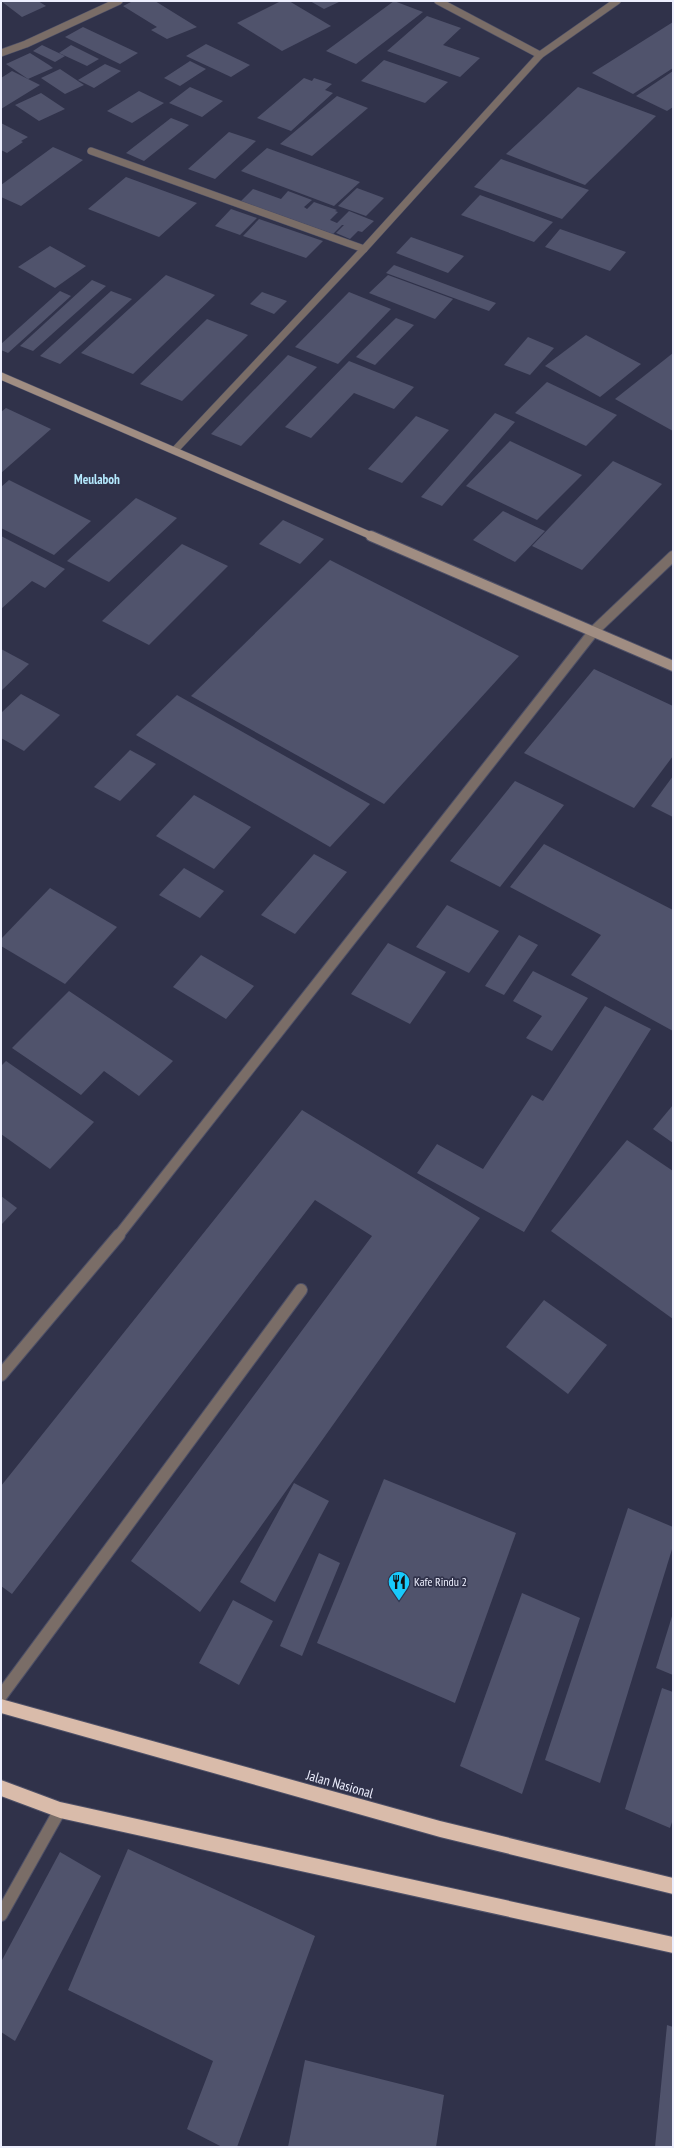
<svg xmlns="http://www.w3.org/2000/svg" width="674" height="2148" viewBox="0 0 674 2148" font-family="'PT Sans Narrow',sans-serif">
<rect width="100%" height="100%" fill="#30324a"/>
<g fill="#50536c">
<path d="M 1,1 L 38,1 L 46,6 L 22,17 Z"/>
<path d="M 133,1 L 155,1 L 197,27 L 167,39 L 151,30 L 157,27 L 123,6 Z"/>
<path d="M 281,1 L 289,1 L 331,26 L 282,51 L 237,23 Z"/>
<path d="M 310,1 L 337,1 L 339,2 L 324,9 Z"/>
<path d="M 394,1 L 423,12 L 356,64 L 326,51 Z"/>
<path d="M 427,16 L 461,28 L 443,45 L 480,58 L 460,77 L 387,51 Z"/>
<path d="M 673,22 L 673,68 L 633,94 L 592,73 Z"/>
<path d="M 83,27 L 138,53 L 120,64 L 65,37 Z"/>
<path d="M 206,44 L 250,65 L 231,77 L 186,56 Z"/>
<path d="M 42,45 L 65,56 L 55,62 L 33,51 Z"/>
<path d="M 71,45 L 99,59 L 87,66 L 59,53 Z"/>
<path d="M 30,53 L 49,65 L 53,68 L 28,79 L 6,64 Z"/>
<path d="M 384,60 L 448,82 L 425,103 L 361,81 Z"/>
<path d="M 190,61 L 206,69 L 180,86 L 164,78 Z"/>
<path d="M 105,64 L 121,71 L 94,88 L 78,80 Z"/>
<path d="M 60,69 L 84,85 L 65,94 L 41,78 Z"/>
<path d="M 12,71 L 40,85 L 1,109 L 1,78 Z"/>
<path d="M 673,71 L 673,107 L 667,111 L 636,96 Z"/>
<path d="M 304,78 L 312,81 L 314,78 L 332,84 L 325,90 L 333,93 L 291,131 L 257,118 Z"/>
<path d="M 190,87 L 223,101 L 202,117 L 169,103 Z"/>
<path d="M 578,87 L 656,116 L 585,185 L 506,154 Z"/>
<path d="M 139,91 L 164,103 L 132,123 L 107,111 Z"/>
<path d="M 41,93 L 65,109 L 39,121 L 15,105 Z"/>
<path d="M 337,96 L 368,108 L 312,156 L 280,144 Z"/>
<path d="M 171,118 L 189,125 L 144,161 L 126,153 Z"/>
<path d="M 1,123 L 28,137 L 21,141 L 23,142 L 7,153 L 1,150 Z"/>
<path d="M 229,132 L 256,141 L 215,179 L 188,169 Z"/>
<path d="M 53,147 L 83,160 L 21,206 L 1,197 L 1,185 Z"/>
<path d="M 267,148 L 360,182 L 334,206 L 241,171 Z"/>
<path d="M 501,159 L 589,190 L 562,219 L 474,187 Z"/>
<path d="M 126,177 L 197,203 L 159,237 L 88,209 Z"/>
<path d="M 357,188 L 384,198 L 366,216 L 338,206 Z"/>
<path d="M 253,189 L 281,199 L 288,191 L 312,200 L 304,207 L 307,209 L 314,202 L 337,210 L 335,211 L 338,212 L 330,220 L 337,223 L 349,211 L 374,221 L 362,232 L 358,231 L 350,239 L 336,233 L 344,225 L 342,225 L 333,234 L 241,201 Z"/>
<path d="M 480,195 L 553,222 L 534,242 L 461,215 Z"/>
<path d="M 231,209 L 257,218 L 240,235 L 215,226 Z"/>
<path d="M 259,219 L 323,241 L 306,258 L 243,236 Z"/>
<path d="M 560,229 L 626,252 L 610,271 L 545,247 Z"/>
<path d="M 411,237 L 464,256 L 448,273 L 396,253 Z"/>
<path d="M 50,246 L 86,266 L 55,288 L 18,267 Z"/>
<path d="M 394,265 L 496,303 L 489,311 L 386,273 Z"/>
<path d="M 166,275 L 215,295 L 133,374 L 81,353 Z"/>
<path d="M 388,275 L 453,299 L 435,319 L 369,293 Z"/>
<path d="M 92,280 L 106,286 L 33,351 L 20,346 Z"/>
<path d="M 60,291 L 71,296 L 8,353 L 1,350 L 1,344 Z"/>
<path d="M 111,291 L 132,299 L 60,364 L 40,356 Z"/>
<path d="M 262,292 L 287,301 L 274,314 L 250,304 Z"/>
<path d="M 349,292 L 391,309 L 338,364 L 295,347 Z"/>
<path d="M 396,318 L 414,325 L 375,365 L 356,357 Z"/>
<path d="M 207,319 L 248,335 L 182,401 L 140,384 Z"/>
<path d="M 586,335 L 641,364 L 600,397 L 545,366 Z"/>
<path d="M 528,337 L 554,348 L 530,375 L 504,365 Z"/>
<path d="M 673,353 L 673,431 L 615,399 Z"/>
<path d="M 288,355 L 317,367 L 241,446 L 211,434 Z"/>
<path d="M 349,361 L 414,387 L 394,409 L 354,393 L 311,438 L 285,427 Z"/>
<path d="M 547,382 L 617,415 L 586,446 L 515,413 Z"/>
<path d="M 6,408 L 51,429 L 1,473 L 1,412 Z"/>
<path d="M 495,413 L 515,422 L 442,506 L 421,497 Z"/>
<path d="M 416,416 L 449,430 L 402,483 L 368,469 Z"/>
<path d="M 510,441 L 582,475 L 537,520 L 466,486 Z"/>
<path d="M 613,461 L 662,484 L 582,570 L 532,546 Z"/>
<path d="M 9,480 L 91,521 L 54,555 L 1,528 L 1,487 Z"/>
<path d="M 136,498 L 177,518 L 109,582 L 67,561 Z"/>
<path d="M 503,511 L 545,531 L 515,562 L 473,540 Z"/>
<path d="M 283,520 L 324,539 L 300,564 L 259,544 Z"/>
<path d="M 1,536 L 65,569 L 45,588 L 32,581 L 1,609 Z"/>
<path d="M 182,544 L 228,566 L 149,645 L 102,621 Z"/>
<path d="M 330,560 L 519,656 L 384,804 L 191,696 Z"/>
<path d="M 1,649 L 29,664 L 1,691 Z"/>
<path d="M 594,669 L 673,706 L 673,756 L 634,808 L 524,753 Z"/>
<path d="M 21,694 L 60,715 L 24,751 L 1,738 L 1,713 Z"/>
<path d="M 177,695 L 370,804 L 330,847 L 136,735 Z"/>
<path d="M 130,750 L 156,764 L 120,801 L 94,787 Z"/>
<path d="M 673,776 L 673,817 L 651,806 Z"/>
<path d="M 515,781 L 564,805 L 500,887 L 450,861 Z"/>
<path d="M 194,795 L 251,827 L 214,869 L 156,836 Z"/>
<path d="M 544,844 L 673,910 L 673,1031 L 571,975 L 601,935 L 510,887 Z"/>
<path d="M 314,854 L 347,872 L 295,934 L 261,915 Z"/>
<path d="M 184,868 L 224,891 L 200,918 L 159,895 Z"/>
<path d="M 50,888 L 117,927 L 65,984 L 1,946 L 1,939 Z"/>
<path d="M 447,905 L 499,931 L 469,973 L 416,947 Z"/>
<path d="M 519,935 L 538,945 L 504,995 L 485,986 Z"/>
<path d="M 388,943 L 446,972 L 410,1024 L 351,994 Z"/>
<path d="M 201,955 L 254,986 L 226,1019 L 173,987 Z"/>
<path d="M 533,971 L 588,998 L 552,1051 L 526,1038 L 542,1016 L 513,1001 Z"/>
<path d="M 69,991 L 173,1061 L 139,1096 L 104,1071 L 81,1095 L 12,1048 Z"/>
<path d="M 605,1006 L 651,1029 L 524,1232 L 417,1173 L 437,1144 L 483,1169 L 532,1095 L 543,1101 Z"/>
<path d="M 6,1061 L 94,1122 L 50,1169 L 1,1134 L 1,1066 Z"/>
<path d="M 673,1105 L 673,1143 L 653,1129 Z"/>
<path d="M 302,1110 L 480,1218 L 200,1612 L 131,1561 L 372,1236 L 315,1200 L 12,1594 L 1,1586 L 1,1486 Z"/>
<path d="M 627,1140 L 673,1171 L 673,1319 L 551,1231 Z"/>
<path d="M 1,1196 L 17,1208 L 1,1225 Z"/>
<path d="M 544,1300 L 607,1345 L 568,1394 L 506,1347 Z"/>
<path d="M 384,1479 L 516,1533 L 455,1703 L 317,1643 Z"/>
<path d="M 294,1483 L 329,1501 L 275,1602 L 240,1582 Z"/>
<path d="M 628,1508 L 673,1527 L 673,1546 L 600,1783 L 545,1760 Z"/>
<path d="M 319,1553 L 340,1563 L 302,1656 L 280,1646 Z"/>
<path d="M 522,1593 L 580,1618 L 522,1794 L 460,1766 Z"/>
<path d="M 233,1600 L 273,1621 L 239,1685 L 199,1663 Z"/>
<path d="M 673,1613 L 673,1675 L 656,1668 Z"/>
<path d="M 662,1688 L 673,1692 L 673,1819 L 670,1828 L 625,1809 Z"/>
<path d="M 128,1849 L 315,1936 L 237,2147 L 222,2147 L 187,2129 L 213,2061 L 68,1990 Z"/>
<path d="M 60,1852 L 101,1876 L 15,2041 L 1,2032 L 1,1962 Z"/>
<path d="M 667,2025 L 673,2027 L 673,2147 L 655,2147 Z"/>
<path d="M 305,2060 L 444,2095 L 436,2147 L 288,2147 Z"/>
</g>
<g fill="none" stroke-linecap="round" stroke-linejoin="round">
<g stroke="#4e5067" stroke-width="14">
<path id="lane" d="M 1,1696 L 301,1290"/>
</g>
<g stroke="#4e5067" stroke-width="8">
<g id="street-far2">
<path d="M 438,1 L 540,55"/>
<path d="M 1,53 L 26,44 L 119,1"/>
<path d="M 91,151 L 364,249"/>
<path d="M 175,450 L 364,249 L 540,55 L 617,1"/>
</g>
</g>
<g stroke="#4e5067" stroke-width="12">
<path id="street-far1" d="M 118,1236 L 594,631 L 673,556"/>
</g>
<g stroke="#4e5067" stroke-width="14">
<g id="street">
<path d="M 1,1375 L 119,1235"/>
<path d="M 1,1915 L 60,1810"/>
</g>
</g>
<g stroke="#4e5067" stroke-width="8">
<path id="secondary-far1" d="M 1,376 L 374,537"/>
</g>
<g stroke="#4e5067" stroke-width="12">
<path id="secondary" d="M 371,536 L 673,666"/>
</g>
<g stroke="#4e5067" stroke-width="2">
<g id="highway">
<path d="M 1,1699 L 440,1821 L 673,1878 L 673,1894 L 440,1837 L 1,1713 Z"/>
<path d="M 1,1780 L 60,1802 L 673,1937 L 673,1953 L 60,1818 L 1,1796 Z"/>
</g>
</g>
<use href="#lane" stroke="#7a6d67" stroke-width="12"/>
<use href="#street-far2" stroke="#7a6d67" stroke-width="7"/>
<use href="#street-far1" stroke="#7a6d67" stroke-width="10"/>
<use href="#street" stroke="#7a6d67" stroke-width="12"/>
<use href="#secondary-far1" stroke="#a08d82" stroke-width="7"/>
<use href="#secondary" stroke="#a08d82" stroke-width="10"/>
<use href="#highway" fill="#d9bbaa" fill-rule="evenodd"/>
</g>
<defs>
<g id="restaurant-pin" transform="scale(1.15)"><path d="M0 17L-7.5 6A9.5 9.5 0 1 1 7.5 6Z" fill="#18cafc" stroke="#30324a"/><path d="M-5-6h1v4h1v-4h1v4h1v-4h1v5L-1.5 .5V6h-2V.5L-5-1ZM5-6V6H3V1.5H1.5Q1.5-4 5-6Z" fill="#111"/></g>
</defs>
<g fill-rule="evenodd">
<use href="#restaurant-pin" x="399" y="1582"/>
</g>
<g text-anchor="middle" stroke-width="3.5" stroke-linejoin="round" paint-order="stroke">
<g font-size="12" fill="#edeffe" stroke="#30324a" text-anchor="start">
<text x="414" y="1586">Kafe Rindu 2</text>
</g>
<g font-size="13" font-weight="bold" fill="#b4e8fd" stroke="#30324a">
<text x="97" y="484">Meulaboh</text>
</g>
<g font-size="14" fill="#edeffe" stroke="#30324a">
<text transform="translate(340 1784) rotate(16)" y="5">Jalan Nasional</text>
</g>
</g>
<rect width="674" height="2148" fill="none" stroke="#edeffe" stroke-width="4"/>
</svg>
